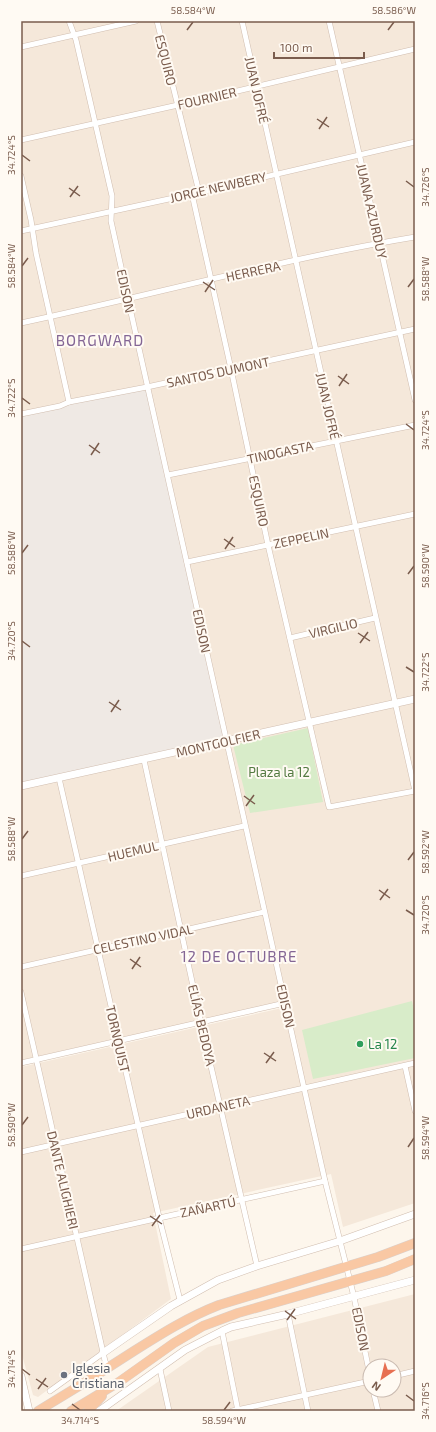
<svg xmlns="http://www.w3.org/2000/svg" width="436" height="1432" viewBox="0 0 436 1432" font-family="'Exo 2',sans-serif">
<rect width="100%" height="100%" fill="#fdf6ec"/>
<g fill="#f5e8da" fill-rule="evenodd">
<path d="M 21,21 L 415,21 L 415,1203 L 343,1227 L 331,1174 L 153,1213 L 171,1299 L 38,1397 L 33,1395 L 21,1351 L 21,1067 L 291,1006 L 290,1000 L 21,1060 Z"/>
<path d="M 415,1294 L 415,1411 L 116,1411 L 208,1347 ZM 370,1366 L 394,1366 L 394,1390 L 370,1390 Z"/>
</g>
<path fill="#efe9e4" d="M 147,387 L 226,742 L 21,786 L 21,414 Z"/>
<g fill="#d8ecc9">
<path d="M 308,728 L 323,802 L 250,813 L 233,745 Z"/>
<path d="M 412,1001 L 415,1015 L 415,1058 L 313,1079 L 302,1030 Z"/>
</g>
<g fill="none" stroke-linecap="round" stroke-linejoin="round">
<g stroke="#d1beb0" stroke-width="6">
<g id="minor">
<path d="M 69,21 L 76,40 L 112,196 L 111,221 L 128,299 L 304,1088 L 325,1181 L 354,1297 L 370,1376"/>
<path d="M 157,21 L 199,192"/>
<path d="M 242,21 L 415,791"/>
<path d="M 329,21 L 415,400"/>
<path d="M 21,47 L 136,21"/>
<path d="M 21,140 L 178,105 L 415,49"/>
<path d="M 21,176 L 31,220 L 36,253 L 69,402"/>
<path d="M 192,194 L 231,369 L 268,545 L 329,807 L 415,791"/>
<path d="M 21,231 L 192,194 L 415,142"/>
<path d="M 21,323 C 152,295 282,259 415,237"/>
<path d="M 21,414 L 60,406 L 69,402 L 147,387 L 415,329"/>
<path d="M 168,475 L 415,425"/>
<path d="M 187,562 L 415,514"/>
<path d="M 290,638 L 375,618"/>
<path d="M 144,760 L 201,1023 L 257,1266"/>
<path d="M 59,778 L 159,1217 L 180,1300"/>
<path d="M 21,876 L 244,826"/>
<path d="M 21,967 L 264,912"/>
<path d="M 21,992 L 105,1361 L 108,1368"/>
<path d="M 21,1063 L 285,1003"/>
<path d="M 405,1066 L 415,1111"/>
<path d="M 21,1152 L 415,1063"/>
<path d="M 21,1249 L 325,1181"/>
<path d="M 288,1314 L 308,1411"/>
<path d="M 222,1331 L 238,1411"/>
<path d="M 160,1369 L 169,1411"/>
<path d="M 394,1376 L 415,1371"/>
<path d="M 373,1390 L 378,1411"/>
<path d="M 50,1391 L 103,1353"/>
<path d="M 232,1411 L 370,1381"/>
</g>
</g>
<g stroke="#d1beb0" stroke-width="8">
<g id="tertiary">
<path d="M 21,786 L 415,699"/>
<path d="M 103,1353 L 171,1306 L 218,1280 L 257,1266 L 340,1241 L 415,1214"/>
<path d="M 21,1376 L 29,1411"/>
<path d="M 99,1411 L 185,1350 L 222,1331 L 231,1327 L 288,1314 L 415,1280"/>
</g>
</g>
<g stroke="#dad1cd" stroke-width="10">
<g id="trunk">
<path d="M 38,1411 C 70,1392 102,1372 134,1351 C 161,1334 188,1317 219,1305 L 378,1257 L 415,1243"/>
<path d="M 71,1411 L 119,1382 L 174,1343 L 203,1326 L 238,1313 L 386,1271 L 415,1259"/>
<path d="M 88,1411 L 102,1396"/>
</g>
</g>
<use href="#minor" stroke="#fff" stroke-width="5"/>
<use href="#tertiary" stroke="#fff" stroke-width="7"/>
<use href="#trunk" stroke="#f9c8a4" stroke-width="9"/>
</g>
<path fill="none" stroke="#7a5c4d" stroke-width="1.5" d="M 187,30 L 193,22M 388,30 L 394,22M 317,119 L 329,127M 319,129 L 327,117M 22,155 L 30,161M 406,181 L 414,187M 69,188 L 80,196M 70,197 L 78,186M 22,266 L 28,258M 203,282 L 215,290M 408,287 L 414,279M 205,292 L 213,280M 338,376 L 349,384M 339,386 L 347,374M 22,398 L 30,404M 406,424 L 414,430M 89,445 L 100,453M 91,455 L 99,443M 224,539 L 235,547M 225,549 L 233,537M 22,553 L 28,545M 408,574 L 414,566M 358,633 L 370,641M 22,641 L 30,647M 360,643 L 368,632M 406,667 L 414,672M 109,702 L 121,710M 111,712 L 119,700M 244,796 L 255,804M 246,806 L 254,795M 22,839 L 28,831M 408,860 L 414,852M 379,890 L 390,898M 380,900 L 388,889M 406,910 L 414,915M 130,959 L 141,967M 132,969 L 140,957M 264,1053 L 276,1061M 266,1063 L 274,1052M 22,1125 L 28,1117M 408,1147 L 414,1138M 150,1216 L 162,1224M 152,1226 L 160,1215M 285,1311 L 296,1319M 287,1320 L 295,1309M 22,1369 L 30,1375M 36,1379 L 48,1387M 38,1389 L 46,1378M 406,1395 L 414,1401M 72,1404 L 80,1410M 224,1410 L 230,1402"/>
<circle fill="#2e9e5b" stroke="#fffaf3" stroke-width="1.5" cx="360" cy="1044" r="4"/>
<circle fill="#6b7280" stroke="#fffaf3" stroke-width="1.5" cx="64" cy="1375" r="4"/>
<g text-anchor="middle" stroke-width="4" stroke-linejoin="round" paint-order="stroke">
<g font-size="13" fill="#7a5c4d" stroke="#fffaf3">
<text transform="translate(166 60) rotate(76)" y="5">ESQUIRO</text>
<text transform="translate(257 90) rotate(77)" y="5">JUAN JOFRÉ</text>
<text transform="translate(207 98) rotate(-13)" y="5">FOURNIER</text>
<text transform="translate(218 187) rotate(-13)" y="5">JORGE NEWBERY</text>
<text transform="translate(372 211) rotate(77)" y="5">JUANA AZURDUY</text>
<text transform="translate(253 271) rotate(-12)" y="5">HERRERA</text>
<text transform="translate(126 291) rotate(78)" y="5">EDISON</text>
<text transform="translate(218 372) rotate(-12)" y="5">SANTOS DUMONT</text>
<text transform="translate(328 406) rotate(77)" y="5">JUAN JOFRÉ</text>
<text transform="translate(280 452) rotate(-12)" y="5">TINOGASTA</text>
<text transform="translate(259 501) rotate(78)" y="5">ESQUIRO</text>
<text transform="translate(301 538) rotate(-12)" y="5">ZEPPELIN</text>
<text transform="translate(333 628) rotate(-13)" y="5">VIRGILIO</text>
<text transform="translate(202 631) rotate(78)" y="5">EDISON</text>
<text transform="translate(218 743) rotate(-13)" y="5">MONTGOLFIER</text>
<text transform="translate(133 851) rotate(-13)" y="5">HUEMUL</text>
<text transform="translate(143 939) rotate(-12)" y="5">CELESTINO VIDAL</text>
<text transform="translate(286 1006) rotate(77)" y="5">EDISON</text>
<text transform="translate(202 1025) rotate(77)" y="5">ELÍAS BEDOYA</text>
<text transform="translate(118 1039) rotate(77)" y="5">TORNQUIST</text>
<text transform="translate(218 1107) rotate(-13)" y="5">URDANETA</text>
<text transform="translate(63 1180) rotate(77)" y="5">DANTE ALIGHIERI</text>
<text transform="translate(208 1207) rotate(-12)" y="5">ZAÑARTÚ</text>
<text transform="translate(361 1329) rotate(79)" y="5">EDISON</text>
</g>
<g font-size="13" fill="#537a41" stroke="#fffaf3">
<text x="279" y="777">Plaza la 12</text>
</g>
<g font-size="13" fill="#27864d" stroke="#fffaf3" text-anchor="start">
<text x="368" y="1049">La 12</text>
</g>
<g font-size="13" fill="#5b616d" stroke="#fffaf3" text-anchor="start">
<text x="72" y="1373">Iglesia<tspan x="72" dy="15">Cristiana</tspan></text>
</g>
<g font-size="15" letter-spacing="1" fill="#846695" stroke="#fffaf3">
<text x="100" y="346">BORGWARD</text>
<text x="239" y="962">12 DE OCTUBRE</text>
</g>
</g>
<rect width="436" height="1432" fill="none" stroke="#fffaf3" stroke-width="44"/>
<g transform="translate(382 1378) rotate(215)"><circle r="19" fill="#fffaf3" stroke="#cabbb1"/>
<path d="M0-3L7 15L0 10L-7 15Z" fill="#e76f51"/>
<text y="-6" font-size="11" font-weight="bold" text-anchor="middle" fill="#7a5c4d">N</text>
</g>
<path d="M274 52v6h90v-6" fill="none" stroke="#7a5c4d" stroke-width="2"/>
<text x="280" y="52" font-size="12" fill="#7a5c4d" stroke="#fffaf3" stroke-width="3" paint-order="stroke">100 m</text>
<rect x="22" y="22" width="392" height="1388" fill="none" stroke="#7a5c4d" stroke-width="1.5"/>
<g font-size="10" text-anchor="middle" fill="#7a5c4d">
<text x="193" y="14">58.584°W</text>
<text x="394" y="14">58.586°W</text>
<text transform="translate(11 155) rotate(-90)" y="4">34.724°S</text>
<text transform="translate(425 187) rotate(-90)" y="4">34.726°S</text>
<text transform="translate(11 266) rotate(-90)" y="4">58.584°W</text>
<text transform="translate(425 279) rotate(-90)" y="4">58.588°W</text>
<text transform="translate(11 398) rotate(-90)" y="4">34.722°S</text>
<text transform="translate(425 430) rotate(-90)" y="4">34.724°S</text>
<text transform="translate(11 553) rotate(-90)" y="4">58.586°W</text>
<text transform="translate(425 566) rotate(-90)" y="4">58.590°W</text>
<text transform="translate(11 641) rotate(-90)" y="4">34.720°S</text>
<text transform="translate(425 672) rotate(-90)" y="4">34.722°S</text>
<text transform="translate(11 839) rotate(-90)" y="4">58.588°W</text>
<text transform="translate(425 852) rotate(-90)" y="4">58.592°W</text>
<text transform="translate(425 915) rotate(-90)" y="4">34.720°S</text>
<text transform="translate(11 1125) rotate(-90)" y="4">58.590°W</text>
<text transform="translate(425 1138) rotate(-90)" y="4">58.594°W</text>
<text transform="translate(11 1369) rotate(-90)" y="4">34.714°S</text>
<text transform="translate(425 1401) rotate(-90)" y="4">34.716°S</text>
<text x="80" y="1424">34.714°S</text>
<text x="224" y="1424">58.594°W</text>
</g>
</svg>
